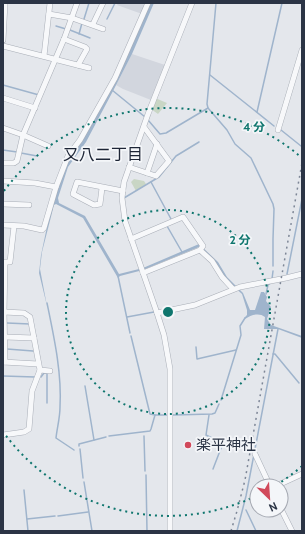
<svg xmlns="http://www.w3.org/2000/svg" width="305" height="534" viewBox="0 0 305 534" font-family="Cabin,'Noto Sans JP',sans-serif">
<rect width="100%" height="100%" fill="#e4e7ec"/>
<g fill="#d2d6de">
<path d="M 118,3 L 146,3 L 142,14 L 117,5 Z"/>
<path d="M 132,54 L 165,65 L 151,100 L 123,89 L 116,85 Z"/>
</g>
<g fill="#c9d6c5">
<path d="M 155,98 L 167,103 L 158,114 L 151,109 Z"/>
<path d="M 134,179 L 144,181 L 146,184 L 136,191 L 131,182 Z"/>
</g>
<path fill="#9fb4cc" d="M 150,3 L 154,3 L 132,54 L 113,91 L 86,142 L 68,167 L 58,198 L 59,203 L 85,216 L 119,274 L 143,268 L 199,244 L 218,262 L 227,277 L 243,293 L 250,310 L 255,310 L 261,292 L 264,292 L 267,297 L 266,301 L 271,307 L 267,319 L 271,325 L 302,336 L 302,338 L 278,329 L 264,329 L 265,317 C 259,312 251,315 245,319 L 244,318 L 247,315 L 247,310 L 242,294 L 224,278 L 213,259 L 199,247 L 143,270 L 120,276 L 118,278 L 83,218 L 56,204 L 54,205 L 42,252 L 40,269 L 47,306 L 39,273 L 41,255 L 52,203 L 70,157 L 83,139 Z"/>
<g fill="none" stroke-linecap="round" stroke-linejoin="round">
<g stroke="#9fb4cc" stroke-width="1.5">
<path d="M 216,3 L 207,104 L 208,108 L 227,130 L 235,144 L 251,158 L 273,204 L 274,209 L 273,239 L 273,266"/>
<path d="M 301,3 L 302,3"/>
<path d="M 84,19 L 89,3"/>
<path d="M 107,19 L 115,3"/>
<path d="M 56,26 L 66,29"/>
<path d="M 70,30 L 90,38"/>
<path d="M 79,34 L 82,23"/>
<path d="M 210,75 L 274,126"/>
<path d="M 3,85 L 39,95"/>
<path d="M 112,90 L 145,117"/>
<path d="M 257,112 L 282,3"/>
<path d="M 148,120 L 160,134 L 166,133 L 208,108"/>
<path d="M 281,130 L 301,146"/>
<path d="M 3,150 L 17,152"/>
<path d="M 21,153 L 37,156"/>
<path d="M 151,182 L 171,219"/>
<path d="M 124,198 L 159,177 L 176,156 L 199,142"/>
<path d="M 167,226 L 182,252"/>
<path d="M 287,274 L 302,199"/>
<path d="M 118,276 L 130,333"/>
<path d="M 272,279 L 273,271"/>
<path d="M 266,294 L 268,285 L 271,283"/>
<path d="M 47,303 C 54,337 62,373 60,407 C 60,418 57,428 56,438 L 74,450"/>
<path d="M 127,317 L 154,312"/>
<path d="M 7,323 L 30,324"/>
<path d="M 131,336 L 150,414 L 155,415"/>
<path d="M 196,347 L 197,359 L 236,350"/>
<path d="M 7,349 L 33,351"/>
<path d="M 273,354 L 275,354 L 299,383"/>
<path d="M 3,376 L 35,377"/>
<path d="M 41,377 L 44,373 L 47,373 L 47,403"/>
<path d="M 302,385 L 302,386"/>
<path d="M 85,386 L 94,440"/>
<path d="M 221,400 L 241,335 L 240,326 L 245,318"/>
<path d="M 173,415 L 212,414 L 215,413 L 219,404"/>
<path d="M 209,415 L 206,435 L 220,442"/>
<path d="M 109,436 L 150,431 L 151,429 L 155,415 L 168,415"/>
<path d="M 144,436 L 145,471"/>
<path d="M 79,446 L 79,444 L 106,437"/>
<path d="M 80,449 L 83,478"/>
<path d="M 213,469 L 223,443"/>
<path d="M 146,475 L 147,531"/>
<path d="M 84,482 L 92,531"/>
<path d="M 24,490 L 28,531"/>
<path d="M 246,510 L 256,531"/>
<path d="M 58,516 L 88,512"/>
<path d="M 27,519 L 55,516"/>
<path d="M 237,531 L 246,496 L 278,329"/>
</g>
<g stroke="#a9aeb7" stroke-width="6">
<g id="minor">
<path d="M 49,14 L 72,18 L 103,29"/>
<path d="M 93,24 L 103,3"/>
<path d="M 64,39 L 85,47 L 87,49 L 78,65"/>
<path d="M 3,40 L 5,3"/>
<path d="M 3,46 L 89,68"/>
<path d="M 44,56 L 50,3"/>
<path d="M 3,98 L 35,108"/>
<path d="M 3,128 L 23,135 L 48,146"/>
<path d="M 278,130 L 302,50"/>
<path d="M 3,163 L 14,163 L 17,161 L 23,135 L 64,39 L 77,3"/>
<path d="M 129,167 L 156,176 L 169,161 L 144,127"/>
<path d="M 147,173 L 157,144"/>
<path d="M 3,181 L 35,183 L 56,187"/>
<path d="M 102,188 L 100,204 L 94,205 L 73,194 L 77,182 L 123,191"/>
<path d="M 3,204 L 29,205"/>
<path d="M 3,225 L 24,226 L 42,230 L 44,228 L 56,187 L 68,156 L 80,140 L 115,78 L 148,3"/>
<path d="M 131,239 L 183,217 L 203,246 L 200,250 L 143,273"/>
<path d="M 200,250 L 212,261 L 222,277 L 233,289"/>
<path d="M 157,313 L 195,305 L 240,287 L 286,278 L 302,274"/>
<path d="M 5,337 L 34,338"/>
<path d="M 3,362 L 38,364"/>
<path d="M 5,362 L 4,312 L 5,262 L 10,262 L 14,226"/>
<path d="M 40,370 L 50,371"/>
<path d="M 3,435 L 24,432 L 29,429 L 32,391 L 40,370 L 30,317 L 24,313 L 4,312"/>
<path d="M 255,454 L 270,486"/>
<path d="M 276,486 L 302,474"/>
<path d="M 281,509 L 292,531"/>
<path d="M 170,531 L 170,369 L 164,335 L 157,313 L 131,238 L 125,221 L 122,198 L 124,182 L 148,114 L 192,3"/>
</g>
</g>
<use href="#minor" stroke="#f7f8fa" stroke-width="5"/>
<path stroke="#7d8696" stroke-width="1.5" stroke-dasharray="2 4" stroke-linecap="butt" d="M 231,531 L 237,511 L 245,480 L 302,163"/>
</g>
<g fill="none" stroke="#0f766e" stroke-width="2" stroke-dasharray="2 4">
<circle cx="168" cy="312" r="102"/>
<path d="M302 466A204 204 0 0 1 275 486M256 496A204 204 0 0 1 4 433M4 191A204 204 0 0 1 302 158"/>
</g>
<circle fill="#d1495b" stroke="#f4f6f9" stroke-width="1.5" cx="188" cy="445" r="4"/>
<g text-anchor="middle" stroke-width="3.5" stroke-linejoin="round" paint-order="stroke">
<g font-size="15" fill="#2b3445" stroke="#f4f6f9" text-anchor="start">
<text x="196" y="450">楽平神社</text>
</g>
<g font-size="16" fill="#1d2536" stroke="#f4f6f9">
<text x="103" y="160">又八二丁目</text>
</g>
</g>
<circle cx="168" cy="312" r="6" fill="#0f766e" stroke="#f4f6f9" stroke-width="2"/>
<g font-size="12" text-anchor="middle" font-weight="bold" fill="#0f766e" stroke="#f4f6f9" stroke-width="3.5" stroke-linejoin="round" paint-order="stroke">
<text x="254" y="131">4 分</text>
<text x="240" y="244">2 分</text>
</g>
<rect width="305" height="534" fill="none" stroke="#2b3445" stroke-width="8"/>
<g transform="translate(269 498) rotate(155)"><circle r="19" fill="#f4f6f9" stroke="#a4a8b1"/>
<path d="M0-3L7 15L0 10L-7 15Z" fill="#d1495b"/>
<text y="-6" font-size="11" font-weight="bold" text-anchor="middle" fill="#2b3445">N</text>
</g>
</svg>
